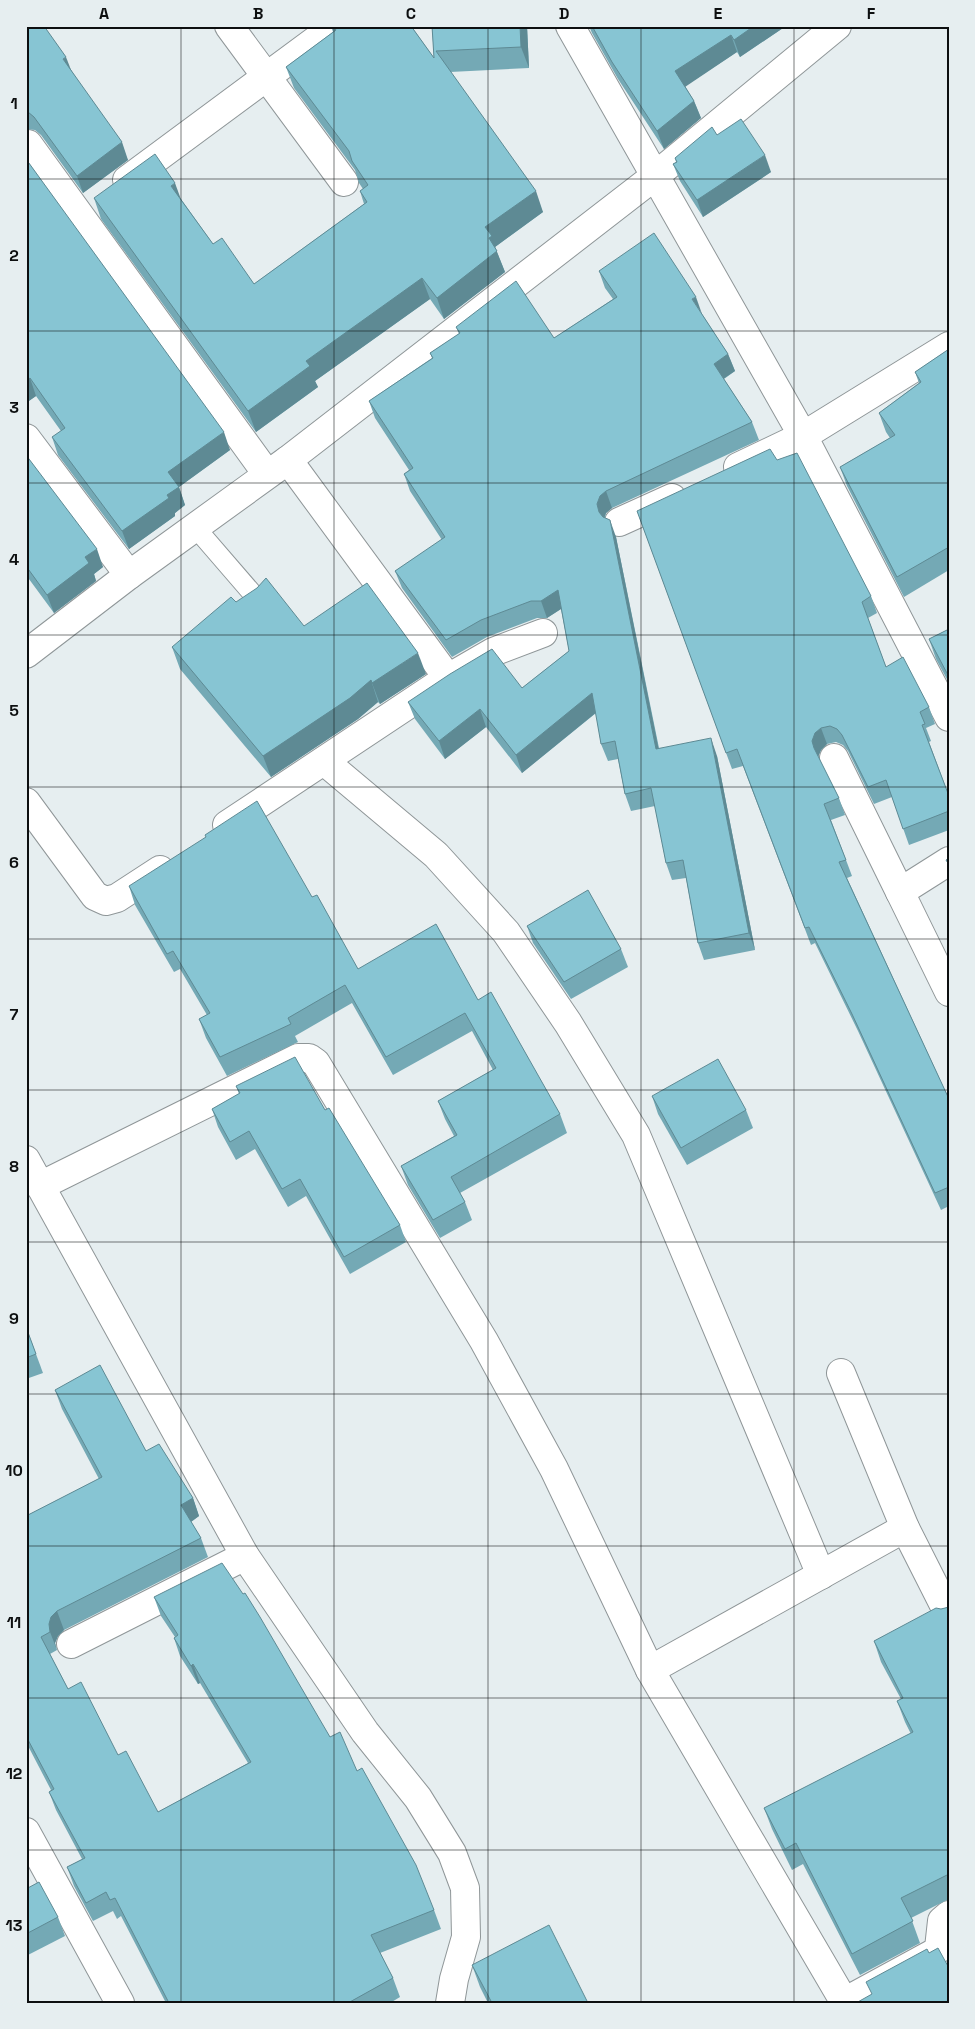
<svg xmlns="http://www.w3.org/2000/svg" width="975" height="2029" viewBox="0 0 975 2029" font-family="'Space Grotesk',sans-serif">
<rect width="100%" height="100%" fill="#e6eef0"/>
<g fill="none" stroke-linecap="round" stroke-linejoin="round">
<g stroke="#8f9698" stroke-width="21">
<path id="lane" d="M 195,527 L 258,600"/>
</g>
<g stroke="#8f9698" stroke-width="30">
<g id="street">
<path d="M 229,26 L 344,182"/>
<path d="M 570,26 L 803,436 L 949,717"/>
<path d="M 28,144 L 267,474"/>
<path d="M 127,180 L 335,26"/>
<path d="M 26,438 L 129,575"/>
<path d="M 288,460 L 448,678"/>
<path d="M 738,467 L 803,436 L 949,346"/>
<path d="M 619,522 L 672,498"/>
<path d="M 26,654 L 129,575 L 288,460 L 655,176 L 837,26"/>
<path d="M 834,758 L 900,892"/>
<path d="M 324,761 L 436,855 L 506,932 L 568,1023 L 636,1135 L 821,1575"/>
<path d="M 26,802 L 95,896 L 106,901 L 117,898 L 160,870"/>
<path d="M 227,825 L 448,678 L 493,652 L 543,633"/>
<path d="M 949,861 L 900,892 L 949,992"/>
<path d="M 26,1160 L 245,1556 L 365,1732 L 418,1798 L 452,1853 L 465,1888 L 466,1937 L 454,1979 L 450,2003"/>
<path d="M 40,1186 L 298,1058 L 309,1058 L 316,1063 L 484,1341 L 554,1469 L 650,1670 L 845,2003"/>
<path d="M 841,1373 L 905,1528 L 949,1615"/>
<path d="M 71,1644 L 245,1556"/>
<path d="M 650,1670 L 905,1528"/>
<path d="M 26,1832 L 120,2003"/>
<path d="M 844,2002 L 934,1953 L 939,1948 L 942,1921 L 949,1915"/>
</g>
</g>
<use href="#lane" stroke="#fff" stroke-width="19"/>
<use href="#street" stroke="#fff" stroke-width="28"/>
</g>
<g fill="#74a9b5">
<path d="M 26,26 L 71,70 L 128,160 L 83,193 L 41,135 L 35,130 L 26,129 Z"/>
<path d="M 331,26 L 411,26 L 434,58 L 432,26 L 527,26 L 529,68 L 450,72 L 543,212 L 495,247 L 505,272 L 444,319 L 430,299 L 315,381 L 318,387 L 256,432 L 101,219 L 94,198 L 181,199 L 213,244 L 254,284 L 364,204 L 360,191 L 363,189 L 359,183 L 355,170 L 294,88 L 286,67 L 333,32 Z"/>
<path d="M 589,26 L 786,26 L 740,57 L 737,52 L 685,86 L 694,101 L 701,118 L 664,149 L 618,79 L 592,33 Z"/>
<path d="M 717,135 L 771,172 L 703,217 L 680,181 L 673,164 L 676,162 L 675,158 Z"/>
<path d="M 26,159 L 230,450 L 179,487 L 185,505 L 175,513 L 175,516 L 129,549 L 58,455 L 52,437 L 61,431 L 36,396 L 26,403 Z"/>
<path d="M 599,271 L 702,314 L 728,354 L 735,371 L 724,379 L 752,422 L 759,440 L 612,508 L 606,513 L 605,518 L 616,537 L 659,748 L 717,756 L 755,950 L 704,960 L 698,943 L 686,878 L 672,880 L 666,863 L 655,806 L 631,811 L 625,794 L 618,759 L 608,761 L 601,744 L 596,713 L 522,773 L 486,727 L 445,759 L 415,719 L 408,702 L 522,688 L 569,651 L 561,609 L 547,618 L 537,618 L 487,637 L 452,657 L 402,588 L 395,571 L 442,540 L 410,491 L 404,474 L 409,470 L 375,418 L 369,401 L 432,358 L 430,353 L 459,334 L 456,327 L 554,338 L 613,299 L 605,288 Z"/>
<path d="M 949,349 L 949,570 L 904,597 L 847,486 L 840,467 L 890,438 L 886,432 L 879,413 L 919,383 L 915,372 Z"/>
<path d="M 26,455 L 103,567 L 94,574 L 96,581 L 54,613 L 26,575 Z"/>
<path d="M 637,511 L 871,596 L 877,613 L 868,618 L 886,667 L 929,707 L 935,724 L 926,728 L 931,741 L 929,742 L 949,796 L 949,830 L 909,845 L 892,797 L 874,804 L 848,751 L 843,745 L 836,742 L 827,744 L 821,750 L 818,757 L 839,798 L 845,815 L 831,820 L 852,876 L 847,878 L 949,1099 L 949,1206 L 941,1210 L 858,1031 L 815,943 L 811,945 L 743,766 L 732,769 Z"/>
<path d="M 236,602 L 304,626 L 426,674 L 380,704 L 378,702 L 358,719 L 271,777 L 180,669 L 172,647 Z"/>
<path d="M 949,629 L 949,683 L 936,659 L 929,639 Z"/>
<path d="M 129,886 L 312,897 L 358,969 L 478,1000 L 560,1114 L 567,1133 L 460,1193 L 465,1202 L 472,1220 L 440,1238 L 408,1185 L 401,1166 L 454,1136 L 445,1119 L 438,1101 L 493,1070 L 472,1031 L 393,1075 L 352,1003 L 295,1036 L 298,1042 L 227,1076 L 206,1038 L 199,1019 L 207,1015 L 180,969 L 174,972 L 135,905 Z"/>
<path d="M 527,926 L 621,949 L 628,967 L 571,999 L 533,943 Z"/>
<path d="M 236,1086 L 325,1110 L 400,1225 L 406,1242 L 350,1274 L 306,1196 L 288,1207 L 255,1149 L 236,1160 L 218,1127 L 212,1109 L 239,1094 Z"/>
<path d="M 652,1096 L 746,1110 L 753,1128 L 687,1165 L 658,1114 Z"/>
<path d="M 26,1327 L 43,1373 L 26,1379 Z"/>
<path d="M 55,1390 L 146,1451 L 193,1498 L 199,1516 L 191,1522 L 201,1538 L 208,1557 L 64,1630 L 58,1636 L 55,1643 L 57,1650 L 50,1654 L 68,1689 L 118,1755 L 158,1812 L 248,1763 L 200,1683 L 198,1684 L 180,1656 L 174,1638 L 175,1637 L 161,1616 L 154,1597 L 330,1737 L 357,1771 L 434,1910 L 441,1929 L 380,1953 L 393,1978 L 400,1997 L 390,2003 L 166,2003 L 121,1916 L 117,1919 L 113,1911 L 93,1921 L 74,1886 L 67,1867 L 82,1859 L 56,1810 L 49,1792 L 51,1790 L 26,1742 L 26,1516 L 99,1479 L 62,1409 Z"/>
<path d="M 949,1607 L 949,1899 L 911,1918 L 920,1943 L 860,1975 L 803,1864 L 792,1870 L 772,1829 L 764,1808 L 911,1734 L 905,1722 L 897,1701 L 901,1699 L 881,1662 L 874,1641 L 941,1609 Z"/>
<path d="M 26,1889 L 58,1917 L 65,1936 L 26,1956 Z"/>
<path d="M 472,1965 L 588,2003 L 488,2003 L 480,1987 Z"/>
</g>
<g fill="#5e8a94">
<path d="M 520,26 L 527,26 L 529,68 L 521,47 Z"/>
<path d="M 754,26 L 786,26 L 740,57 L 734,40 Z"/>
<path d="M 731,35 L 737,52 L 682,89 L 675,71 Z"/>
<path d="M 66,57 L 73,75 L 63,59 Z"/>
<path d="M 694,101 L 701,118 L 664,149 L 657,131 Z"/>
<path d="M 122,142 L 128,160 L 83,193 L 77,176 Z"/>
<path d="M 765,155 L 771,172 L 703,217 L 697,200 Z"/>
<path d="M 175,183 L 183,205 L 171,186 Z"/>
<path d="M 536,191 L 543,212 L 495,247 L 505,272 L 444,319 L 437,298 L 485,227 Z"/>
<path d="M 422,278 L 430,299 L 315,381 L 318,387 L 256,432 L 248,411 L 306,361 Z"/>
<path d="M 696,297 L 702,314 L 692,299 Z"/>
<path d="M 728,354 L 735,371 L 720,381 L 714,364 Z"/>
<path d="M 30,378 L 36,396 L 26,403 L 26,381 Z"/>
<path d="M 224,432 L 230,450 L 179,487 L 185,505 L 175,513 L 175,516 L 129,549 L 122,531 L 167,495 L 168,472 Z"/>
<path d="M 606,491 L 612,508 L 606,513 L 603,521 L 599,512 L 597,504 L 600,496 Z"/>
<path d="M 610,520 L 616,537 L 662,766 L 656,749 Z"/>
<path d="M 97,549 L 103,567 L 94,574 L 96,581 L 54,613 L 47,595 L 85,557 Z"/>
<path d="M 558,590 L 564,607 L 547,618 L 541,601 Z"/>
<path d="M 418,653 L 426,674 L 380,704 L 372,683 Z"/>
<path d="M 371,680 L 378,702 L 358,719 L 271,777 L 263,756 Z"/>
<path d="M 592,693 L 598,711 L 522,773 L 516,755 Z"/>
<path d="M 480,709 L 486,727 L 445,759 L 439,741 Z"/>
<path d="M 821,728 L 827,744 L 821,750 L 818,757 L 814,748 L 812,741 L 815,733 Z"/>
<path d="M 711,738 L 717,756 L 755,950 L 749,933 Z"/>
<path d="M 193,1498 L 199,1516 L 188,1524 L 181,1505 Z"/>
<path d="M 57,1611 L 64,1630 L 58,1636 L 55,1643 L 57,1650 L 50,1632 L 49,1624 L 51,1617 Z"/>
<path d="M 193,1664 L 200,1683 L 198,1684 L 191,1666 Z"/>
</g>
<g fill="#87c5d3" stroke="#5e8a94">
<path d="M 26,26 L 44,26 L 66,57 L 63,59 L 122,142 L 77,176 L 34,117 L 28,112 L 26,112 Z"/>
<path d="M 333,26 L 411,26 L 434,58 L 432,26 L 520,26 L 521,47 L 436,51 L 536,191 L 485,227 L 492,236 L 489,238 L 497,251 L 437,298 L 422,278 L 306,361 L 310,366 L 248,411 L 94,198 L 155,154 L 175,183 L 171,186 L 213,244 L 222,238 L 254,284 L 367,202 L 360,191 L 368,185 L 352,161 L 349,151 L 286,67 L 336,30 Z"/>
<path d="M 592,26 L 754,26 L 734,40 L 731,35 L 675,71 L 694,101 L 657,131 L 612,62 Z"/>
<path d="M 741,119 L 765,155 L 697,200 L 673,164 L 677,162 L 675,158 L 712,127 L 717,135 Z"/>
<path d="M 26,159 L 224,432 L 168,472 L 179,487 L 167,495 L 169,498 L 122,531 L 52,437 L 65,428 L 30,378 L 26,381 Z"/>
<path d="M 654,233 L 696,297 L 692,299 L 728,354 L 714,364 L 752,422 L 606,491 L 600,496 L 597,504 L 599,512 L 603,517 L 610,520 L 656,749 L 711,738 L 749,933 L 698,943 L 683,860 L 666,863 L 651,788 L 625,794 L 615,741 L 601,744 L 592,693 L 516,755 L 480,709 L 439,741 L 408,702 L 450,674 L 492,649 L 522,688 L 569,651 L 558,590 L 541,601 L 531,601 L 481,620 L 446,640 L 395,571 L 445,537 L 404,474 L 413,468 L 369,401 L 433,358 L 430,353 L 460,333 L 456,327 L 516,281 L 554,338 L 617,297 L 599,271 Z"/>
<path d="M 949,349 L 949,547 L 897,577 L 840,467 L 895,435 L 879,413 L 921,382 L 915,372 Z"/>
<path d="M 770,449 L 777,460 L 797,453 L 871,596 L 862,602 L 886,667 L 903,657 L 929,707 L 920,712 L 925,724 L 922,725 L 949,796 L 949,811 L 903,829 L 886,780 L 868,787 L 842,735 L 837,729 L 830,726 L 821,728 L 815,733 L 812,741 L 814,748 L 839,798 L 824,804 L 846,860 L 839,862 L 949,1099 L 949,1187 L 935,1193 L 852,1014 L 809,927 L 805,928 L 737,749 L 726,753 L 637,511 Z"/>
<path d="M 26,455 L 97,549 L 85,557 L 89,563 L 47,595 L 26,566 Z"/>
<path d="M 266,578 L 304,626 L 367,583 L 418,653 L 372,683 L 371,680 L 350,698 L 263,756 L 172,647 L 231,597 L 236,602 L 257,588 Z"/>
<path d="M 949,629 L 949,677 L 929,639 Z"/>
<path d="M 257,801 L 312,897 L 317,895 L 358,969 L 436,924 L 478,1000 L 491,992 L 560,1114 L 451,1177 L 465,1202 L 433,1220 L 401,1166 L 457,1135 L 438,1101 L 496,1068 L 465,1013 L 386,1057 L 345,985 L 288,1018 L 291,1024 L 220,1057 L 199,1019 L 210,1013 L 173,951 L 167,954 L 129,886 L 206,837 L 205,835 Z"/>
<path d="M 949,858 L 949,865 L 946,860 Z"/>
<path d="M 588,890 L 621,949 L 564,982 L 527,926 Z"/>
<path d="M 295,1057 L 325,1110 L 329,1108 L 400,1225 L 344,1257 L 300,1179 L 282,1189 L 249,1131 L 230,1142 L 212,1109 L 240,1093 L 236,1086 Z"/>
<path d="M 718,1059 L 746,1110 L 681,1148 L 652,1096 Z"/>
<path d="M 26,1327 L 36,1354 L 26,1358 Z"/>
<path d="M 100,1365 L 146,1451 L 159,1444 L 193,1498 L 181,1505 L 201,1538 L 57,1611 L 51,1617 L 49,1624 L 50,1632 L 41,1637 L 68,1689 L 81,1682 L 118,1755 L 126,1751 L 158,1812 L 251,1762 L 193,1664 L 191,1666 L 174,1638 L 178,1635 L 154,1597 L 222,1563 L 243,1594 L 245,1593 L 260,1617 L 330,1737 L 340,1732 L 357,1771 L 362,1768 L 416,1865 L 434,1910 L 371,1935 L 393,1978 L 348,2003 L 169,2003 L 115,1898 L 110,1900 L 106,1892 L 86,1903 L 67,1867 L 85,1858 L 49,1792 L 54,1789 L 26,1736 L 26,1516 L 102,1477 L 55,1390 Z"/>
<path d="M 949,1607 L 949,1874 L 901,1898 L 913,1921 L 852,1954 L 796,1843 L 785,1849 L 764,1808 L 913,1732 L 897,1701 L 903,1698 L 874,1641 L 936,1608 L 941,1609 Z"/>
<path d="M 39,1882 L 58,1917 L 26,1934 L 26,1889 Z"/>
<path d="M 549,1925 L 588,2003 L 492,2003 L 472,1965 Z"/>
<path d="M 938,1948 L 949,1968 L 949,2003 L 856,2003 L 872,1994 L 866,1982 L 927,1949 L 929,1953 Z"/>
</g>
<path fill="none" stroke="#0d0f10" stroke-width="1" stroke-opacity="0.55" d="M 181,26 L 181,2003M 334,26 L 334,2003M 488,26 L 488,2003M 641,26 L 641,2003M 794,26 L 794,2003M 26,179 L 949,179M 26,331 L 949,331M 26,483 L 949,483M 26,635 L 949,635M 26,787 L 949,787M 26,939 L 949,939M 26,1090 L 949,1090M 26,1242 L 949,1242M 26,1394 L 949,1394M 26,1546 L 949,1546M 26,1698 L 949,1698M 26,1850 L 949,1850"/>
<rect width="975" height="2029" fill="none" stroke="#e6eef0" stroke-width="55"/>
<rect x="28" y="28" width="920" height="1974" fill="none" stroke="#0d0f10" stroke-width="2"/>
<g font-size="16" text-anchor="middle" font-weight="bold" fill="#0d0f10">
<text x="104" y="19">A</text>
<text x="258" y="19">B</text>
<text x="411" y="19">C</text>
<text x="564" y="19">D</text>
<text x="718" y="19">E</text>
<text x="871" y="19">F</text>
<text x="14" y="109">1</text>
<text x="14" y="261">2</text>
<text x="14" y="413">3</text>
<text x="14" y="565">4</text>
<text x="14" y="716">5</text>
<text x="14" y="868">6</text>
<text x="14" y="1020">7</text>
<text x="14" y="1172">8</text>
<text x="14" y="1324">9</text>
<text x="14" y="1476">10</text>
<text x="14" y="1628">11</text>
<text x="14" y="1779">12</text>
<text x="14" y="1931">13</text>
</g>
</svg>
